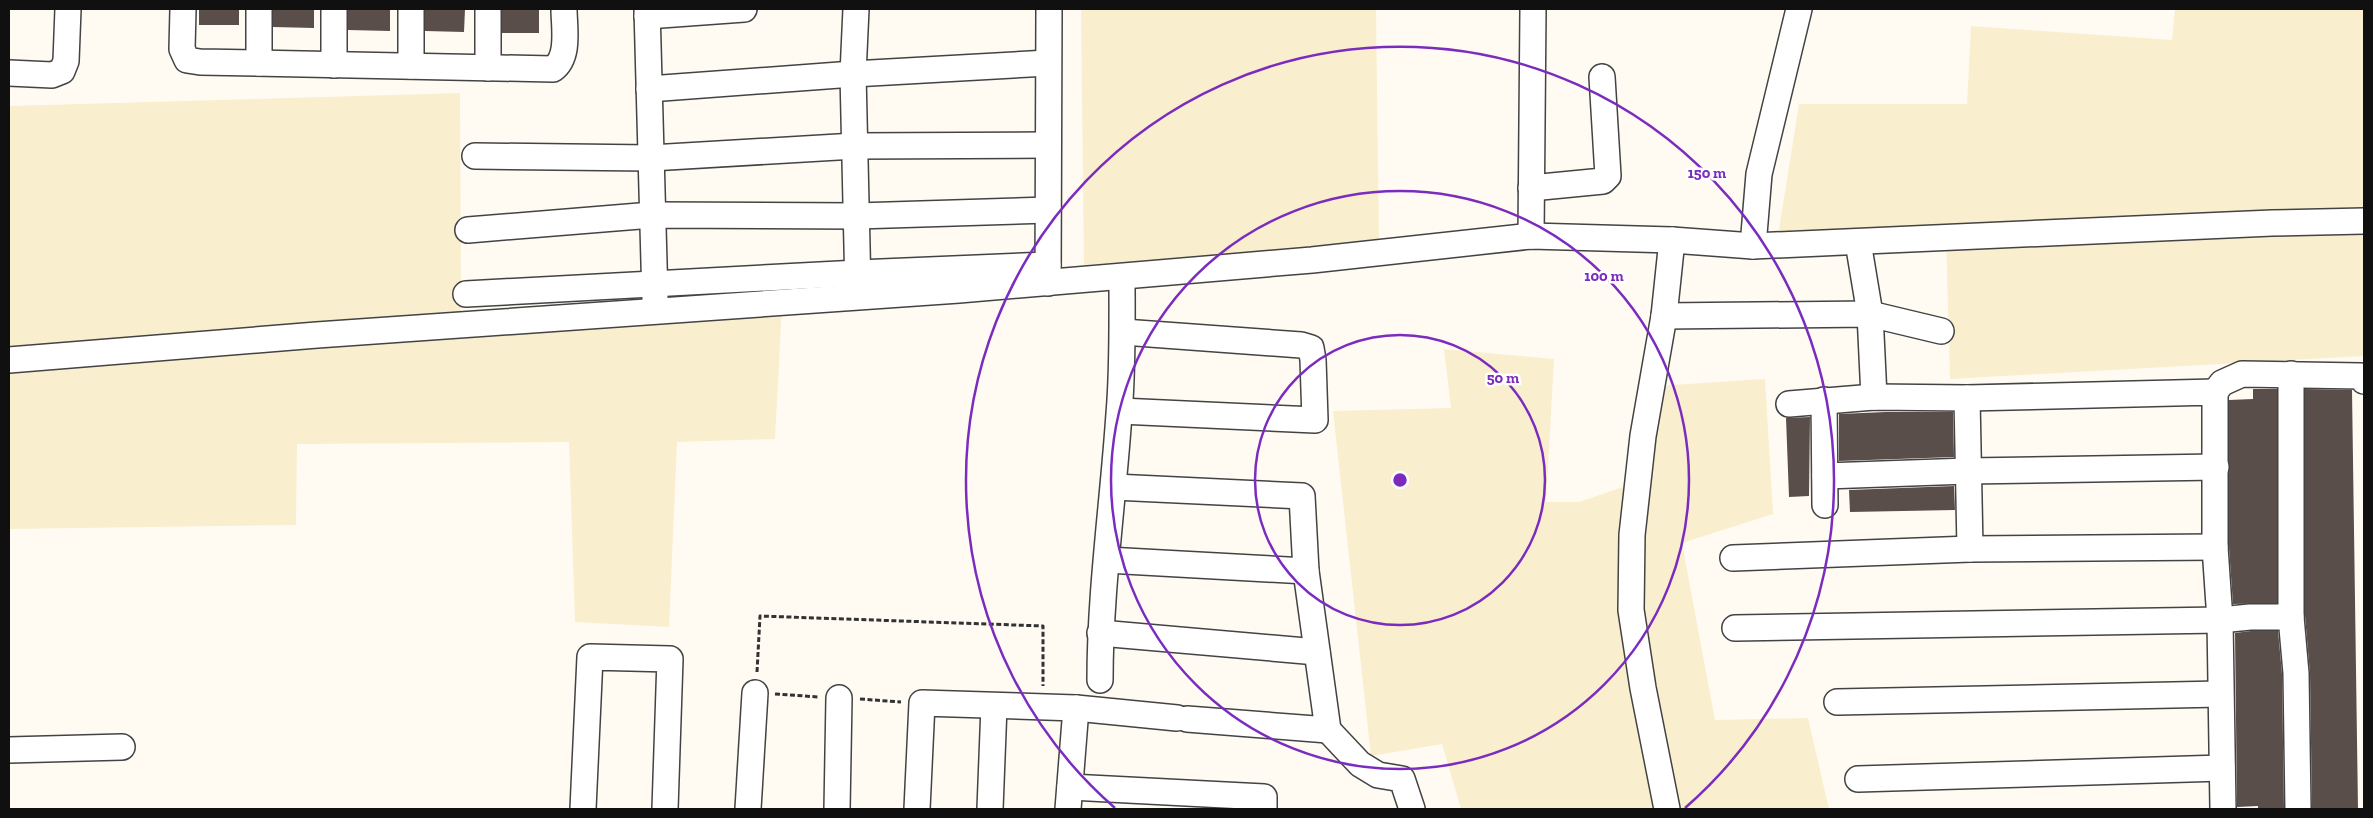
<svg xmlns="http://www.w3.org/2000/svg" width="2373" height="818" viewBox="0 0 2373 818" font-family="'Zilla Slab',serif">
<rect width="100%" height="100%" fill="#fffbf2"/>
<g fill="#f9efce">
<path d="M 1081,9 L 1376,9 L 1379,243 L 1084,265 Z"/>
<path d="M 2175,9 L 2364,9 L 2364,356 L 1950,379 L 1946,234 L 1778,236 L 1799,104 L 1967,104 L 1971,26 L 2172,40 Z"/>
<path d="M 460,93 L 461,303 L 459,325 L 782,305 L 775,439 L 677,442 L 669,627 L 575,622 L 569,442 L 297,444 L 296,525 L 9,529 L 9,106 Z"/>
<path d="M 1444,349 L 1554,359 L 1546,502 L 1579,502 L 1638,482 L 1656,386 L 1765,379 L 1773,514 L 1682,543 L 1715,720 L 1808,718 L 1829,809 L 1461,809 L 1442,744 L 1371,756 L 1333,411 L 1451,408 Z"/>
</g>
<g fill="#5a4e4b">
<rect x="199" y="9" width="40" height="16"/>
<path d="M 273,9 L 314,9 L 314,28 L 273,27 Z"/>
<path d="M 348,9 L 390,9 L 390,31 L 348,30 Z"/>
<path d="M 425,9 L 465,9 L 464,32 L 425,31 Z"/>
<rect x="502" y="9" width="37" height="24"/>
<path d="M 2253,389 L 2277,389 L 2277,603 L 2233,604 L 2229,547 L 2229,400 L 2253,399 Z"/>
<path d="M 2305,389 L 2352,390 L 2358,809 L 2312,809 L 2310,673 L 2305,616 Z"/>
<path d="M 1886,412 L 1953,412 L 1954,457 L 1839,461 L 1839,414 Z"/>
<path d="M 1810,417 L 1809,496 L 1789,497 L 1786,418 Z"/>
<path d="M 1954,486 L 1955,510 L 1850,512 L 1849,490 Z"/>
<path d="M 2251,631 L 2278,631 L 2282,674 L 2284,809 L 2258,809 L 2258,806 L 2237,807 L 2235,633 Z"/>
</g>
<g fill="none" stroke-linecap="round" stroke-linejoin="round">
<g stroke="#434343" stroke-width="28">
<g id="minor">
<path d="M 183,9 L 182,49 L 187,60 L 200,62 L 553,69 C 570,57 564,27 564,9"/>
<path d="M 488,9 L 488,68"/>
<path d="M 647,9 L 655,299"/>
<path d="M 856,9 L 853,74 L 858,290"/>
<path d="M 647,16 L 744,9"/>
<path d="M 259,63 L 259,9"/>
<path d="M 334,65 L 334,9"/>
<path d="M 411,66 L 411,9"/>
<path d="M 9,73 L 52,75 L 62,71 L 66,61 L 68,9"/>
<path d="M 649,89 L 853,74 L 1048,63"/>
<path d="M 475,156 L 651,158 L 855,146 L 1047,145"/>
<path d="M 1531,188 L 1603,181 L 1608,176 L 1602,77"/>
<path d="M 468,230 L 652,215 L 857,216 L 1048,210"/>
<path d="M 1531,236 L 1533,9"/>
<path d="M 1858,242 L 1870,314 L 1874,397"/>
<path d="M 1753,246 L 1759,174 L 1799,9"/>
<path d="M 1048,283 L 1049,9"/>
<path d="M 466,294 L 858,273 L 1048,265"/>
<path d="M 1664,316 L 1870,314 L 1941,331"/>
<path d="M 9,360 L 317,335 L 959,290 L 1312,260 L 1531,236 L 1672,240 L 1753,246 L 2272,223 L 2364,221"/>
<path d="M 2291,374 L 2291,617"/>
<path d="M 2215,392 L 2222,383 L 2242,374 L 2361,376 L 2364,381"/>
<path d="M 1967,398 L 1970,549"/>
<path d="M 1824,400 L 1825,505"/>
<path d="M 1789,404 L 1874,397 L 1967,398 L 2215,392 L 2215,547 L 2220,620 L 2223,809"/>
<path d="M 1120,411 L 1315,420 L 1313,360 L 1311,348 L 1301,345 L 1123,332"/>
<path d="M 1825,476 L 1968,471 L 2216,467"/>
<path d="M 1114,487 L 1302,496 L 1306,571 L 1328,730 L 1187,719"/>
<path d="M 1733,558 L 1970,549 L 2215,547"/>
<path d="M 1107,560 L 1306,571"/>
<path d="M 1735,628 L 2220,620 L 2250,617 L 2291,617 L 2296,673 L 2298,809"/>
<path d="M 1100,633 L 1317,652"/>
<path d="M 1100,680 C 1100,591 1113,503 1119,414 C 1123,368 1122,322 1122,277"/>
<path d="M 1837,702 L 2220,694"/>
<path d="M 1328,730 L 1360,764 L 1378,775 L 1402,779 L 1412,809"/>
<path d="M 9,750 L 122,747"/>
<path d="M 1858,779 L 2222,768"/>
<path d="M 1070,787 L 1264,797 L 1264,809"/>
<path d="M 583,809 L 590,657 L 670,659 L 665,809"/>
<path d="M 748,809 L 755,693"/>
<path d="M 837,809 L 839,698"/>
<path d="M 917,809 L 922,703 L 1076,708 L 1177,718"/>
<path d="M 990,809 L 994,706"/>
<path d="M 1068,809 L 1076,708"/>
<path d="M 1667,809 L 1643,688 L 1631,610 L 1632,535 L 1643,436 L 1664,316 L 1672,240"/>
</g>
</g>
<g stroke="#323232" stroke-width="3" stroke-dasharray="5 2.5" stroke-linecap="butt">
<path d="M 757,672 L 760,616 L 1043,626 L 1043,686"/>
<path d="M 775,694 L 819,697"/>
<path d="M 860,699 L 901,702"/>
</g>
<use href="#minor" stroke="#fff" stroke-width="25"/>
</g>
<g fill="none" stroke="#7b2cbf" stroke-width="2.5">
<circle cx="1400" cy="480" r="145"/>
<circle cx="1400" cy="480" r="289"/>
<path d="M1115 808A434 434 0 1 1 1685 808"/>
</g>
<circle cx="1400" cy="480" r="8" fill="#7b2cbf" stroke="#fff" stroke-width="2.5"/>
<g font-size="15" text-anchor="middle" font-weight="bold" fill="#7b2cbf" stroke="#fff" stroke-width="5" stroke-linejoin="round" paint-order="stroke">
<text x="1707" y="178">150 m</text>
<text x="1604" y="281">100 m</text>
<text x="1503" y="383">50 m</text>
</g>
<rect width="2373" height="818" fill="none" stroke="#101010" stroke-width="20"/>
</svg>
